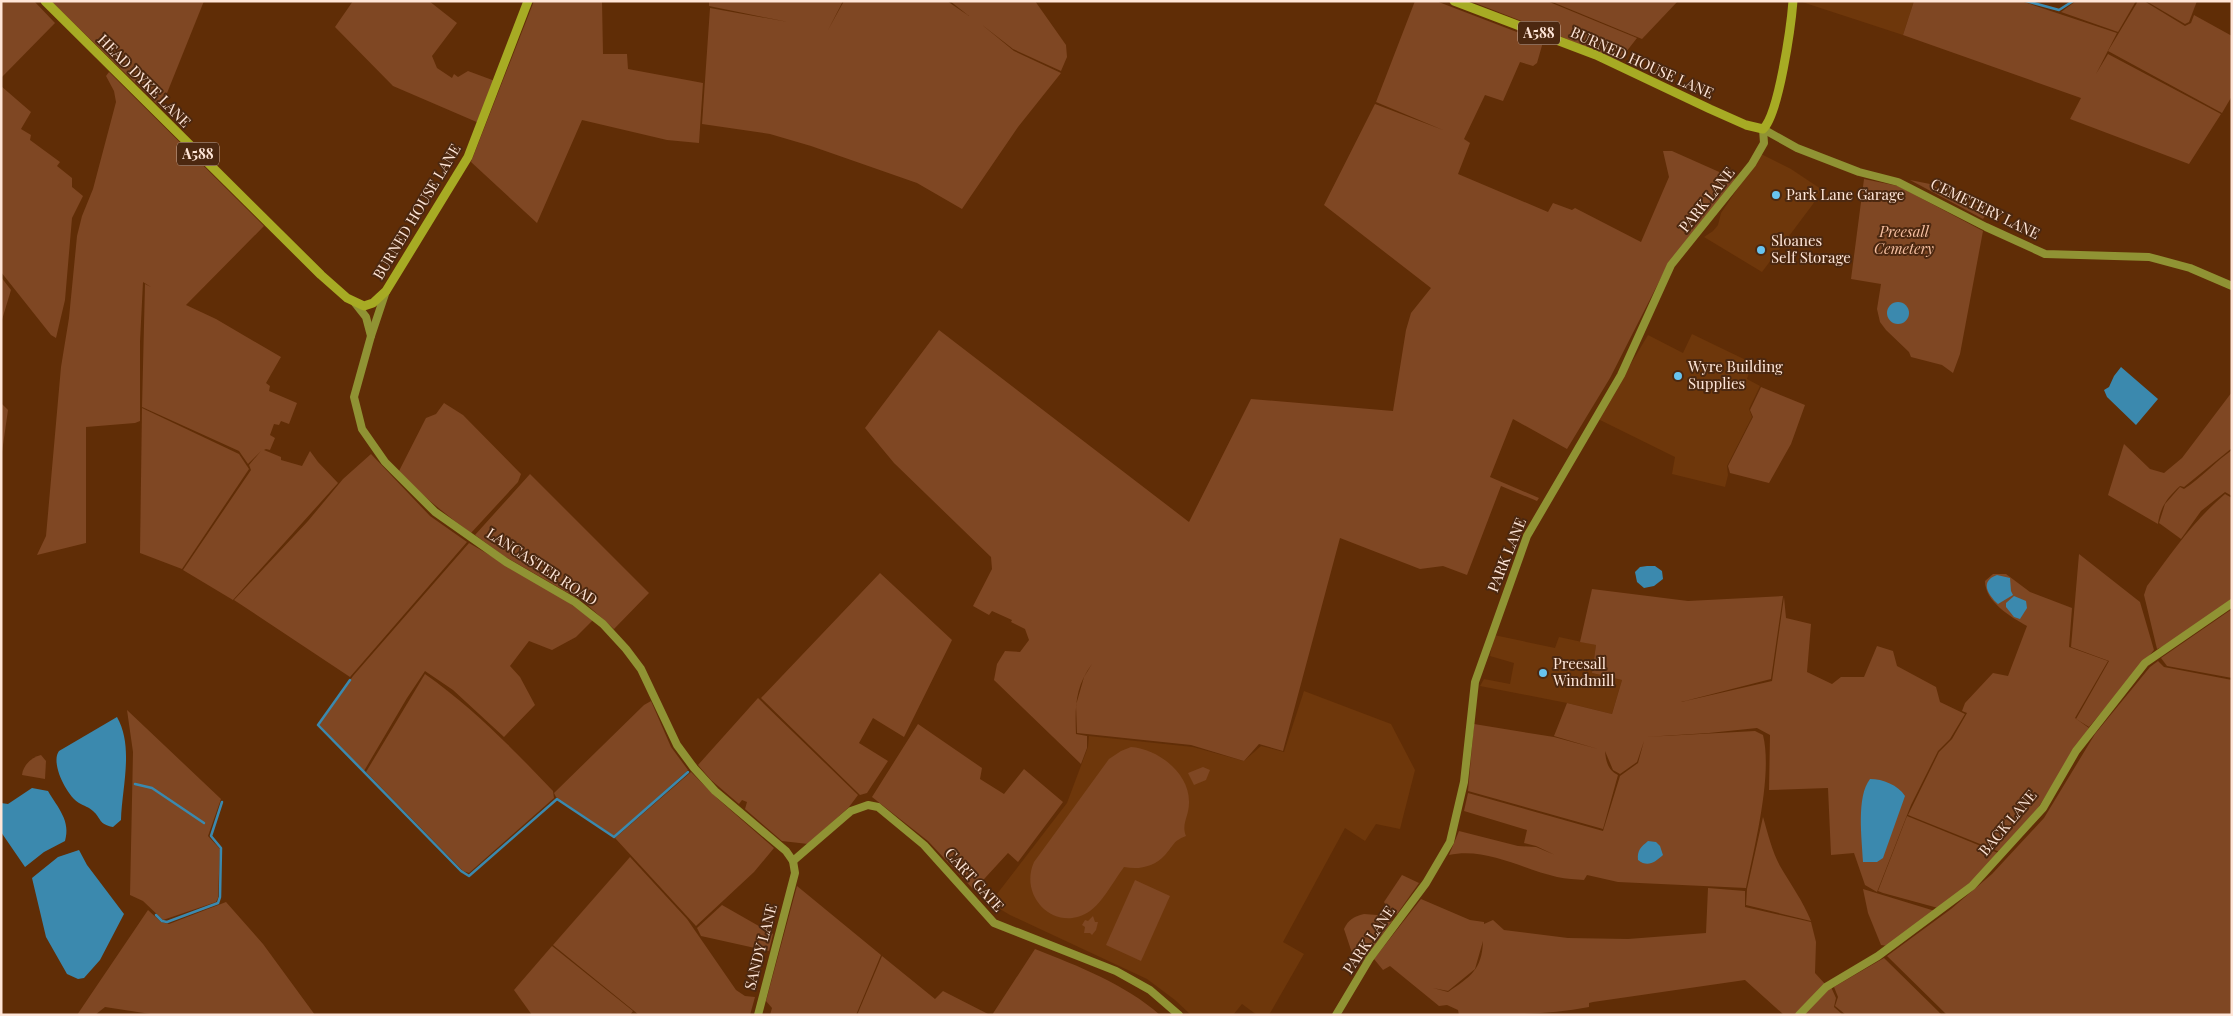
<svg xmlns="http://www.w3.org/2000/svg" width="2233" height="1016" viewBox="0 0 2233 1016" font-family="'Playfair Display',serif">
<rect width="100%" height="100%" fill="#602d06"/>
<g fill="#6e370b">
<path d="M 1799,1 L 1914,1 L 1903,35 Z"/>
<path d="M 1761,154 L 1791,169 L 1821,189 L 1813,204 L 1762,272 L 1704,237 L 1713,231 L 1718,225 L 1721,213 Z"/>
<path d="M 1692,334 L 1752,363 L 1747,379 L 1760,386 L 1749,409 L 1752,417 L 1727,466 L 1728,475 L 1725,487 L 1672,474 L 1675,457 L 1598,419 L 1648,335 L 1683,353 Z"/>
<path d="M 1494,635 L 1555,648 L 1559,637 L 1596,645 L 1592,673 L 1622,680 L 1612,714 L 1567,703 L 1480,686 L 1484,679 L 1510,684 L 1514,663 L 1490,656 Z"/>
<path d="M 1304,691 L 1391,724 L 1415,770 L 1400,829 L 1376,824 L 1365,841 L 1345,828 L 1283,942 L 1304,954 L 1269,1015 L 1257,1015 L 1242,1004 L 1233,1015 L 1191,1015 L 1175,1000 L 1147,979 L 1010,915 L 990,903 L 1067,803 L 1088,747 L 1089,736 L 1193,747 L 1244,761 L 1261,746 L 1284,752 Z"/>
</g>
<g fill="#7f4723" fill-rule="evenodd">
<path d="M 1,1 L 34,1 L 55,23 L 1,78 Z"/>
<path d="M 51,1 L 204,1 L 161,108 Z"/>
<path d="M 353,1 L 429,1 L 457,23 L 432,56 L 437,68 L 452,78 L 454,74 L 458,77 L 468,71 L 495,81 L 479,123 L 393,86 L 335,27 Z"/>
<path d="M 534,1 L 602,1 L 603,54 L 627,54 L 628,69 L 703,83 L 699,143 L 667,140 L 582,120 L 537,223 L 471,162 Z"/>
<path d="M 709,1 L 843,1 L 828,30 L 844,1 L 947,1 L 969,16 L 950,1 L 1035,1 L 1066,45 L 1067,57 L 1061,71 L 1013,49 L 981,24 L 1014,51 L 1061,73 L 1018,127 L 962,209 L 917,183 L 811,146 L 770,134 L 702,124 L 710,8 L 788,22 L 709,6 Z"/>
<path d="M 1415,1 L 1436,1 L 1543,42 L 1537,63 L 1533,66 L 1520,62 L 1503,101 L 1485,95 L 1464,139 L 1470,143 L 1458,174 L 1548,212 L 1553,203 L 1572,210 L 1575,208 L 1641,242 L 1669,177 L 1663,151 L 1672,151 L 1735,179 L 1668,264 L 1610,378 L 1567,449 L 1513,419 L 1490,477 L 1539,498 L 1537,501 L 1501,486 L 1467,575 L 1443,566 L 1420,569 L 1340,538 L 1283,751 L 1259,744 L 1244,761 L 1191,745 L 1077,733 L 1076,705 L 1084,677 L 1092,664 C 1075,687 1075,707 1076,734 L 1087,736 L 1087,748 L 1081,764 L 994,680 L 997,664 L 1005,651 L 1020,652 L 1029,640 L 1025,629 L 1011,622 L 1012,620 L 992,611 L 989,615 L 973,606 L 992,569 L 991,557 L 894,463 L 865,428 L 939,330 L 1189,522 L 1251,399 L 1393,411 L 1406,330 L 1411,313 L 1431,288 L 1324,205 L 1375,104 L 1443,130 L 1376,102 Z"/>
<path d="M 1470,1 L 1547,1 L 1637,38 L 1619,61 L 1550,32 Z"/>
<path d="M 1550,1 L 1678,1 L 1642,39 Z"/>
<path d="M 1914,1 L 2021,1 L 2117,33 L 2096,74 L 2108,54 L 2221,114 L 2189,164 L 2070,119 L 2081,98 L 1903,35 Z"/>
<path d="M 2076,1 L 2136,1 L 2118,32 L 2061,12 Z"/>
<path d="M 2138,1 L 2144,1 L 2185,26 L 2191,23 L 2194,15 L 2232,36 L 2232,96 L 2222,113 L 2108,51 Z"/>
<path d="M 2146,1 L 2197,1 L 2189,22 L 2185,24 Z"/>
<path d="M 109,72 L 264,226 L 186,305 L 216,319 L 281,357 L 266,383 L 270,386 L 269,391 L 297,403 L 289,424 L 281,421 L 279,425 L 274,424 L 270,435 L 275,438 L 270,450 L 266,449 L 264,450 L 281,457 L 281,460 L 302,466 L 310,451 L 318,462 L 338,483 L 233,600 L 183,570 L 251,470 L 249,465 L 261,451 L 248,464 L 239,451 L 142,407 L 145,284 L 151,287 L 143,282 L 140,342 L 140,421 L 135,423 L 86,427 L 86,543 L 37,555 L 46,536 L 61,367 L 69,318 L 77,236 L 82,216 L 93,189 L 116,102 L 114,91 L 106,76 Z"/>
<path d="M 1,86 L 31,112 L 21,129 L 31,135 L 30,140 L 60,162 L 57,166 L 72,178 L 72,187 L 83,196 L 72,218 L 65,300 L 56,338 L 51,335 L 1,272 Z"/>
<path d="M 1864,179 L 1898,186 L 1983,231 L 1960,354 L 1953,373 L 1942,365 L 1911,357 L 1909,352 L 1886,330 L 1880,322 L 1877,309 L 1881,284 L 1851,279 Z"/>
<path d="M 1910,180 L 1930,184 L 1988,211 L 1983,219 Z"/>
<path d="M 1,277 L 11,290 L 1,323 Z"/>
<path d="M 1761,387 L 1805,405 L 1791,444 L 1769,483 L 1730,473 L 1728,466 L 1753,417 L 1750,410 Z"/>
<path d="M 2232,392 L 2232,448 L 2184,487 L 2180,486 C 2168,497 2160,507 2158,524 L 2108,495 L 2124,444 L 2150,469 L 2164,473 L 2182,458 Z"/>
<path d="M 1,403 L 8,410 L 1,459 Z"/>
<path d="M 444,403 L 463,415 L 521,474 L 518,482 L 471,533 C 445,514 421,495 399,471 L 426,418 L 436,414 Z"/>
<path d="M 142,408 L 239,454 L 249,469 L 182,569 L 140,553 Z"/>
<path d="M 2232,450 L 2232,496 L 2225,492 L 2201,511 L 2181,539 L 2159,523 L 2165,504 L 2180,487 L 2184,489 C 2201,478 2215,462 2232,450 Z"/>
<path d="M 371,454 L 430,516 L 467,542 L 350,677 L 234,600 L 308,521 L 343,479 Z"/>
<path d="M 530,474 L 649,593 L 614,629 L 584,602 L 504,556 L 475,535 Z"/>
<path d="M 2225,494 L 2232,498 L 2232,601 L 2171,643 L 2157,649 L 2144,595 L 2147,586 C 2172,553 2192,522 2225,494 Z"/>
<path d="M 469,543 L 561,597 L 593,620 L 576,637 L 552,650 L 529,641 L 510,666 L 520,677 L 535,705 L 504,737 L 453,690 L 425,671 L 407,698 L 364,771 L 319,725 L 353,676 Z"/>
<path d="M 2079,554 L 2140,602 L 2154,650 L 2089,727 L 2076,719 L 2109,661 L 2071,647 Z"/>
<path d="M 880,573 L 952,640 L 904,737 L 873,718 L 859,743 L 888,761 L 867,793 L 860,795 L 761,698 Z"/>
<path d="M 1993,574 L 2006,574 L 2030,592 L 2072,608 L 2069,647 L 2108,661 L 2075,718 L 2089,728 L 2036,811 L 2000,852 L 1908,815 L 1939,752 L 1952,739 L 1967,713 L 1962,711 L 1965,703 L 1993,673 L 2008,676 L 2027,626 C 2011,617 1985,602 1985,581 Z"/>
<path d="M 1592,589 L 1688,601 L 1783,596 L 1771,679 L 1681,702 L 1772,681 L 1784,597 L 1786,618 L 1811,624 L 1807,672 L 1832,684 L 1841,677 L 1864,677 L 1877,646 L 1893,651 L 1897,666 L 1936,687 L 1940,702 L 1965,714 L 1950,739 L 1938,751 L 1911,805 L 1877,892 L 1865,885 L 1854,853 L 1831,855 L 1828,788 L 1769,790 L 1770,735 L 1757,728 L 1709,733 L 1645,737 L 1755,731 L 1763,735 C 1773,775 1754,848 1746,888 L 1618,882 L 1587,875 L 1584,880 C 1576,879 1566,879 1557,877 C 1522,869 1486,847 1449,855 L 1459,831 L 1518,846 L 1536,847 L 1555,855 L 1536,846 L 1524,843 L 1527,830 L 1464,811 L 1468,793 L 1603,831 L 1620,776 L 1638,763 L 1644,741 L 1637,762 L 1620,774 L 1613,770 L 1605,751 C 1606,762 1608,770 1618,775 L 1603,829 L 1468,791 L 1474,724 L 1554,737 L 1598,749 L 1554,736 L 1567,703 L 1612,714 L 1622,680 L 1592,673 L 1596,645 L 1580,642 Z"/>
<path d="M 2232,609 L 2232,678 L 2167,666 L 2161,658 Z"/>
<path d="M 2158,661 L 2164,667 L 2232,680 L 2232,1015 L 1947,1015 L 1887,956 L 1951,909 L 1992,874 L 2044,818 L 2095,734 L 2150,667 Z"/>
<path d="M 425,674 C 473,708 513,749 553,791 L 554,798 L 469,873 L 463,871 L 366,772 Z"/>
<path d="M 758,698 L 858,795 L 849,807 L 808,844 L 782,841 L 745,809 L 747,802 L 742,800 L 739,804 L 711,780 L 698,765 Z"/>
<path d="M 651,701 L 671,747 L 688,770 L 614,836 L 556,797 L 554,793 L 644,705 Z"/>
<path d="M 127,710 L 221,799 L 208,836 L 220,849 L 218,898 L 216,902 L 163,920 L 143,901 L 130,895 L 133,752 Z"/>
<path d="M 918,724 L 982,768 L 980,779 L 1004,794 L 1024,769 L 1063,802 L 1018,862 L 1008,853 L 974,890 L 928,841 L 872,797 Z"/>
<path d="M 1131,747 C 1158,749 1190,773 1189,803 C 1189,816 1181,824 1186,836 C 1173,841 1174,845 1165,855 C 1154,867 1139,870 1124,867 C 1115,879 1102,903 1090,911 C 1057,934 1018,898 1034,862 L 1109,759 L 1121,751 Z"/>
<path d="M 41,755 L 46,761 L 45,779 L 22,775 C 23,765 32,757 41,755 Z"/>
<path d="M 1203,767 L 1210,770 L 1206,780 L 1194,785 L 1188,773 Z"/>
<path d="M 691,772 L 718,799 L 774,848 L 754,872 L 696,926 L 615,838 Z"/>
<path d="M 1907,816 L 1998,853 L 1975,881 L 1938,908 L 1883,893 L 1878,891 Z"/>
<path d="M 1763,817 C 1768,834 1772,851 1780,866 C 1791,885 1803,901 1811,921 L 1746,905 L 1747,889 Z"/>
<path d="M 630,857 L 687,919 L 736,990 L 745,996 L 755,997 L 750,1015 L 639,1015 L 553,945 Z"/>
<path d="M 1402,875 L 1419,883 L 1397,914 L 1387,907 L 1384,902 Z"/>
<path d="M 1135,880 L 1170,896 L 1141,961 L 1106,945 Z"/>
<path d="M 797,886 L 881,955 L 856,1015 L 770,1015 L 772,1008 L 766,1001 Z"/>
<path d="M 1708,888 L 1745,891 L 1745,907 L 1811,922 L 1816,942 L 1815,973 L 1825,984 L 1794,1015 L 1784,1015 L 1745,980 L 1593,1002 L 1589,1003 L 1589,1007 C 1546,1015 1503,1015 1459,1015 L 1458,1010 L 1447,1005 L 1439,1006 L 1390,966 L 1383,970 L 1374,959 L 1421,899 L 1470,920 L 1484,922 L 1484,924 L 1493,920 L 1504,930 L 1568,938 L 1628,939 L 1706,933 ZM 1483,941 C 1482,970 1470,977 1448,992 L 1433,988 L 1448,991 L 1475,969 Z"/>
<path d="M 1863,889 L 1935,911 L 1888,946 L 1881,945 L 1868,913 Z"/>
<path d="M 226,902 L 263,944 L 315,1015 L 157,1015 L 105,1007 L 95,1015 L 77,1015 L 148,910 L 161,922 L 169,924 Z"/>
<path d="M 722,905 L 773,934 L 769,951 L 701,936 L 697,928 Z"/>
<path d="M 1364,914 L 1377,915 L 1392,921 L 1362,963 L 1352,953 L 1344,929 C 1349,919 1353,917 1364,914 Z"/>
<path d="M 1093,916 L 1095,922 L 1098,922 L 1096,930 L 1092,935 L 1090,933 L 1084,933 L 1085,927 L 1082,925 L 1085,920 L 1088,921 Z"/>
<path d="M 552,946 L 633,1011 L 630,1015 L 532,1015 L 514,990 Z"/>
<path d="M 1035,949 C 1078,966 1125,984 1160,1015 L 992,1015 Z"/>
<path d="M 882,956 L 935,999 L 943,991 L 990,1015 L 857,1015 Z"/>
<path d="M 1884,958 L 1942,1015 L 1846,1015 L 1835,1006 L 1838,997 L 1834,987 Z"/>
<path d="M 1831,987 L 1836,998 L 1834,1007 L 1843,1015 L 1803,1015 Z"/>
</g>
<g fill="#3b89ae">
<circle cx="1898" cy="313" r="11"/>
<path d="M 2121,367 L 2158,399 L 2136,425 L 2107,397 L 2104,390 L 2109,387 L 2114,376 Z"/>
<path d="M 1647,566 L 1655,566 L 1662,571 L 1663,579 L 1654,586 L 1644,588 L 1637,582 L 1635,572 L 1640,567 Z"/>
<path d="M 1997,575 L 2010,578 L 2011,591 L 2013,595 L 1998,604 C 1987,594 1980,581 1997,575 Z"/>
<path d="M 2014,596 L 2026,601 L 2027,608 L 2020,619 L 2014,617 L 2006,607 L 2006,603 Z"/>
<path d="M 117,717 C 134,747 122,787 121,820 L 113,827 C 98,824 102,819 93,811 C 89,807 84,806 79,803 C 67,796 50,763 59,751 Z"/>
<path d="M 1870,779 C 1883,779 1898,785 1905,796 L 1883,858 L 1877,862 L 1863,862 C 1862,839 1856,797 1870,779 Z"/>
<path d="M 32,788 L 48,791 C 58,808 71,821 65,841 L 44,852 L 25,867 L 1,832 L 1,803 L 8,804 Z"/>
<path d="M 1648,841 L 1656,842 L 1660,846 L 1663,855 C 1655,862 1648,868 1638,860 C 1637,850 1641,847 1648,841 Z"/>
<path d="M 79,850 L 87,865 L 124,914 L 100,960 L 84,978 L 78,979 L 67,974 L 46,937 L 32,878 L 58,857 Z"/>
</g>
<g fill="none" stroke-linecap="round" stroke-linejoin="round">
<g stroke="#3b89ae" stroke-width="2.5">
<path d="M 2026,1 L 2059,10 L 2073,1"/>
<path d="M 350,680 L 318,725 L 461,871 L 469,876 L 557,799 L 614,837 L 688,772"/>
<path d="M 135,784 L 152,788 L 204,823"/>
<path d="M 156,915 L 162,921 L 167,922 L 218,903 L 220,897 L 221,848 L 211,836 L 222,802"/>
</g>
<g stroke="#909334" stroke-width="8">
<path d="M 1763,129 L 1797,148 L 1859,172 L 1898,182 L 1986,227 L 2045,254 L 2149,257 L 2190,268 L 2232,286"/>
<path d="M 355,303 L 366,317 L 371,336 L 354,397 L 362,429 L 385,462 L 435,512 L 506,562 L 575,602 L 603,624 L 626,649 L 641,669 L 677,745 L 694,768 L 715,791 L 786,851 L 793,861 L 795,873 L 758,1015"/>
<path d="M 371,336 L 386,291"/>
<path d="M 793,861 L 851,811 L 868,805 L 878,807 L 924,845 L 994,923 L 1116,971 L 1150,990 L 1179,1015"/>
<path d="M 1336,1015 L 1370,958 L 1426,883 L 1450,842 L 1464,782 L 1475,682 L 1527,536 L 1621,375 L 1671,265 L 1752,164 L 1764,143 L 1763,129"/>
<path d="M 1799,1015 L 1826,987 L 1878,956 L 1972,886 L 2043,808 L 2076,751 L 2145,663 L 2232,603"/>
</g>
<g stroke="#a7ab24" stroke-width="9">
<path d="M 45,1 L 321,275 L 347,298 L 364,306 L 373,303 L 386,291 L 468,157 L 528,1"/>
<path d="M 1454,1 L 1596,55 L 1710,109 L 1746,125 L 1763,129 C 1779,114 1791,26 1793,1"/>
</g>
</g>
<g fill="#68c4f0" stroke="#4c2810" stroke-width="2">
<circle cx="1776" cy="195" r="5"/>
<circle cx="1761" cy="250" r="5"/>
<circle cx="1678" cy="376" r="5"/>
<circle cx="1543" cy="673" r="5"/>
</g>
<g text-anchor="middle" stroke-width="4" stroke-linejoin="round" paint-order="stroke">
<g fill="#4c2810" stroke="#c9ad9c" stroke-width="1">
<rect x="1518" y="21.5" width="42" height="23" rx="4"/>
<rect x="177" y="142.5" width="42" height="23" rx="4"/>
</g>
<g font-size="14" font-weight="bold" fill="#ffe6d8">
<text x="1539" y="38">A588</text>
<text x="198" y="159">A588</text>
</g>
<g font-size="15" fill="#ffe6d8" stroke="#4c2810">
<text transform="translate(1642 63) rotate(24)" y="5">BURNED HOUSE LANE</text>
<text transform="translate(144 81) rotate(45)" y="5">HEAD DYKE LANE</text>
<text transform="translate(1707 200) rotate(-51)" y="5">PARK LANE</text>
<text transform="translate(1985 209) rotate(26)" y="5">CEMETERY LANE</text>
<text transform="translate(417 212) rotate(-59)" y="5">BURNED HOUSE LANE</text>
<text transform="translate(1507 555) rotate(-68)" y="5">PARK LANE</text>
<text transform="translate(542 567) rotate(33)" y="5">LANCASTER ROAD</text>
<text transform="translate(2008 823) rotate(-50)" y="5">BACK LANE</text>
<text transform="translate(974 880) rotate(48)" y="5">CART GATE</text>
<text transform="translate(1369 940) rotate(-55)" y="5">PARK LANE</text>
<text transform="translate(761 947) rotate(-75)" y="5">SANDY LANE</text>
</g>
<g font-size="15" fill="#ffe6d8" stroke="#4c2810" text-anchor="start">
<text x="1786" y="200">Park Lane Garage</text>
<text x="1771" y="246">Sloanes<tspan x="1771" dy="17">Self Storage</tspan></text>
<text x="1688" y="372">Wyre Building<tspan x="1688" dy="17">Supplies</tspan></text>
<text x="1553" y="669">Preesall<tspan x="1553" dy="17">Windmill</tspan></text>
</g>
<g font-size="15" font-style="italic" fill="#f5bfa1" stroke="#4c2810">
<text x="1904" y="237">Preesall<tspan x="1904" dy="17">Cemetery</tspan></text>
</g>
</g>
<rect width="2233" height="1016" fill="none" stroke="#ffe6d8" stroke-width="5"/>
</svg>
